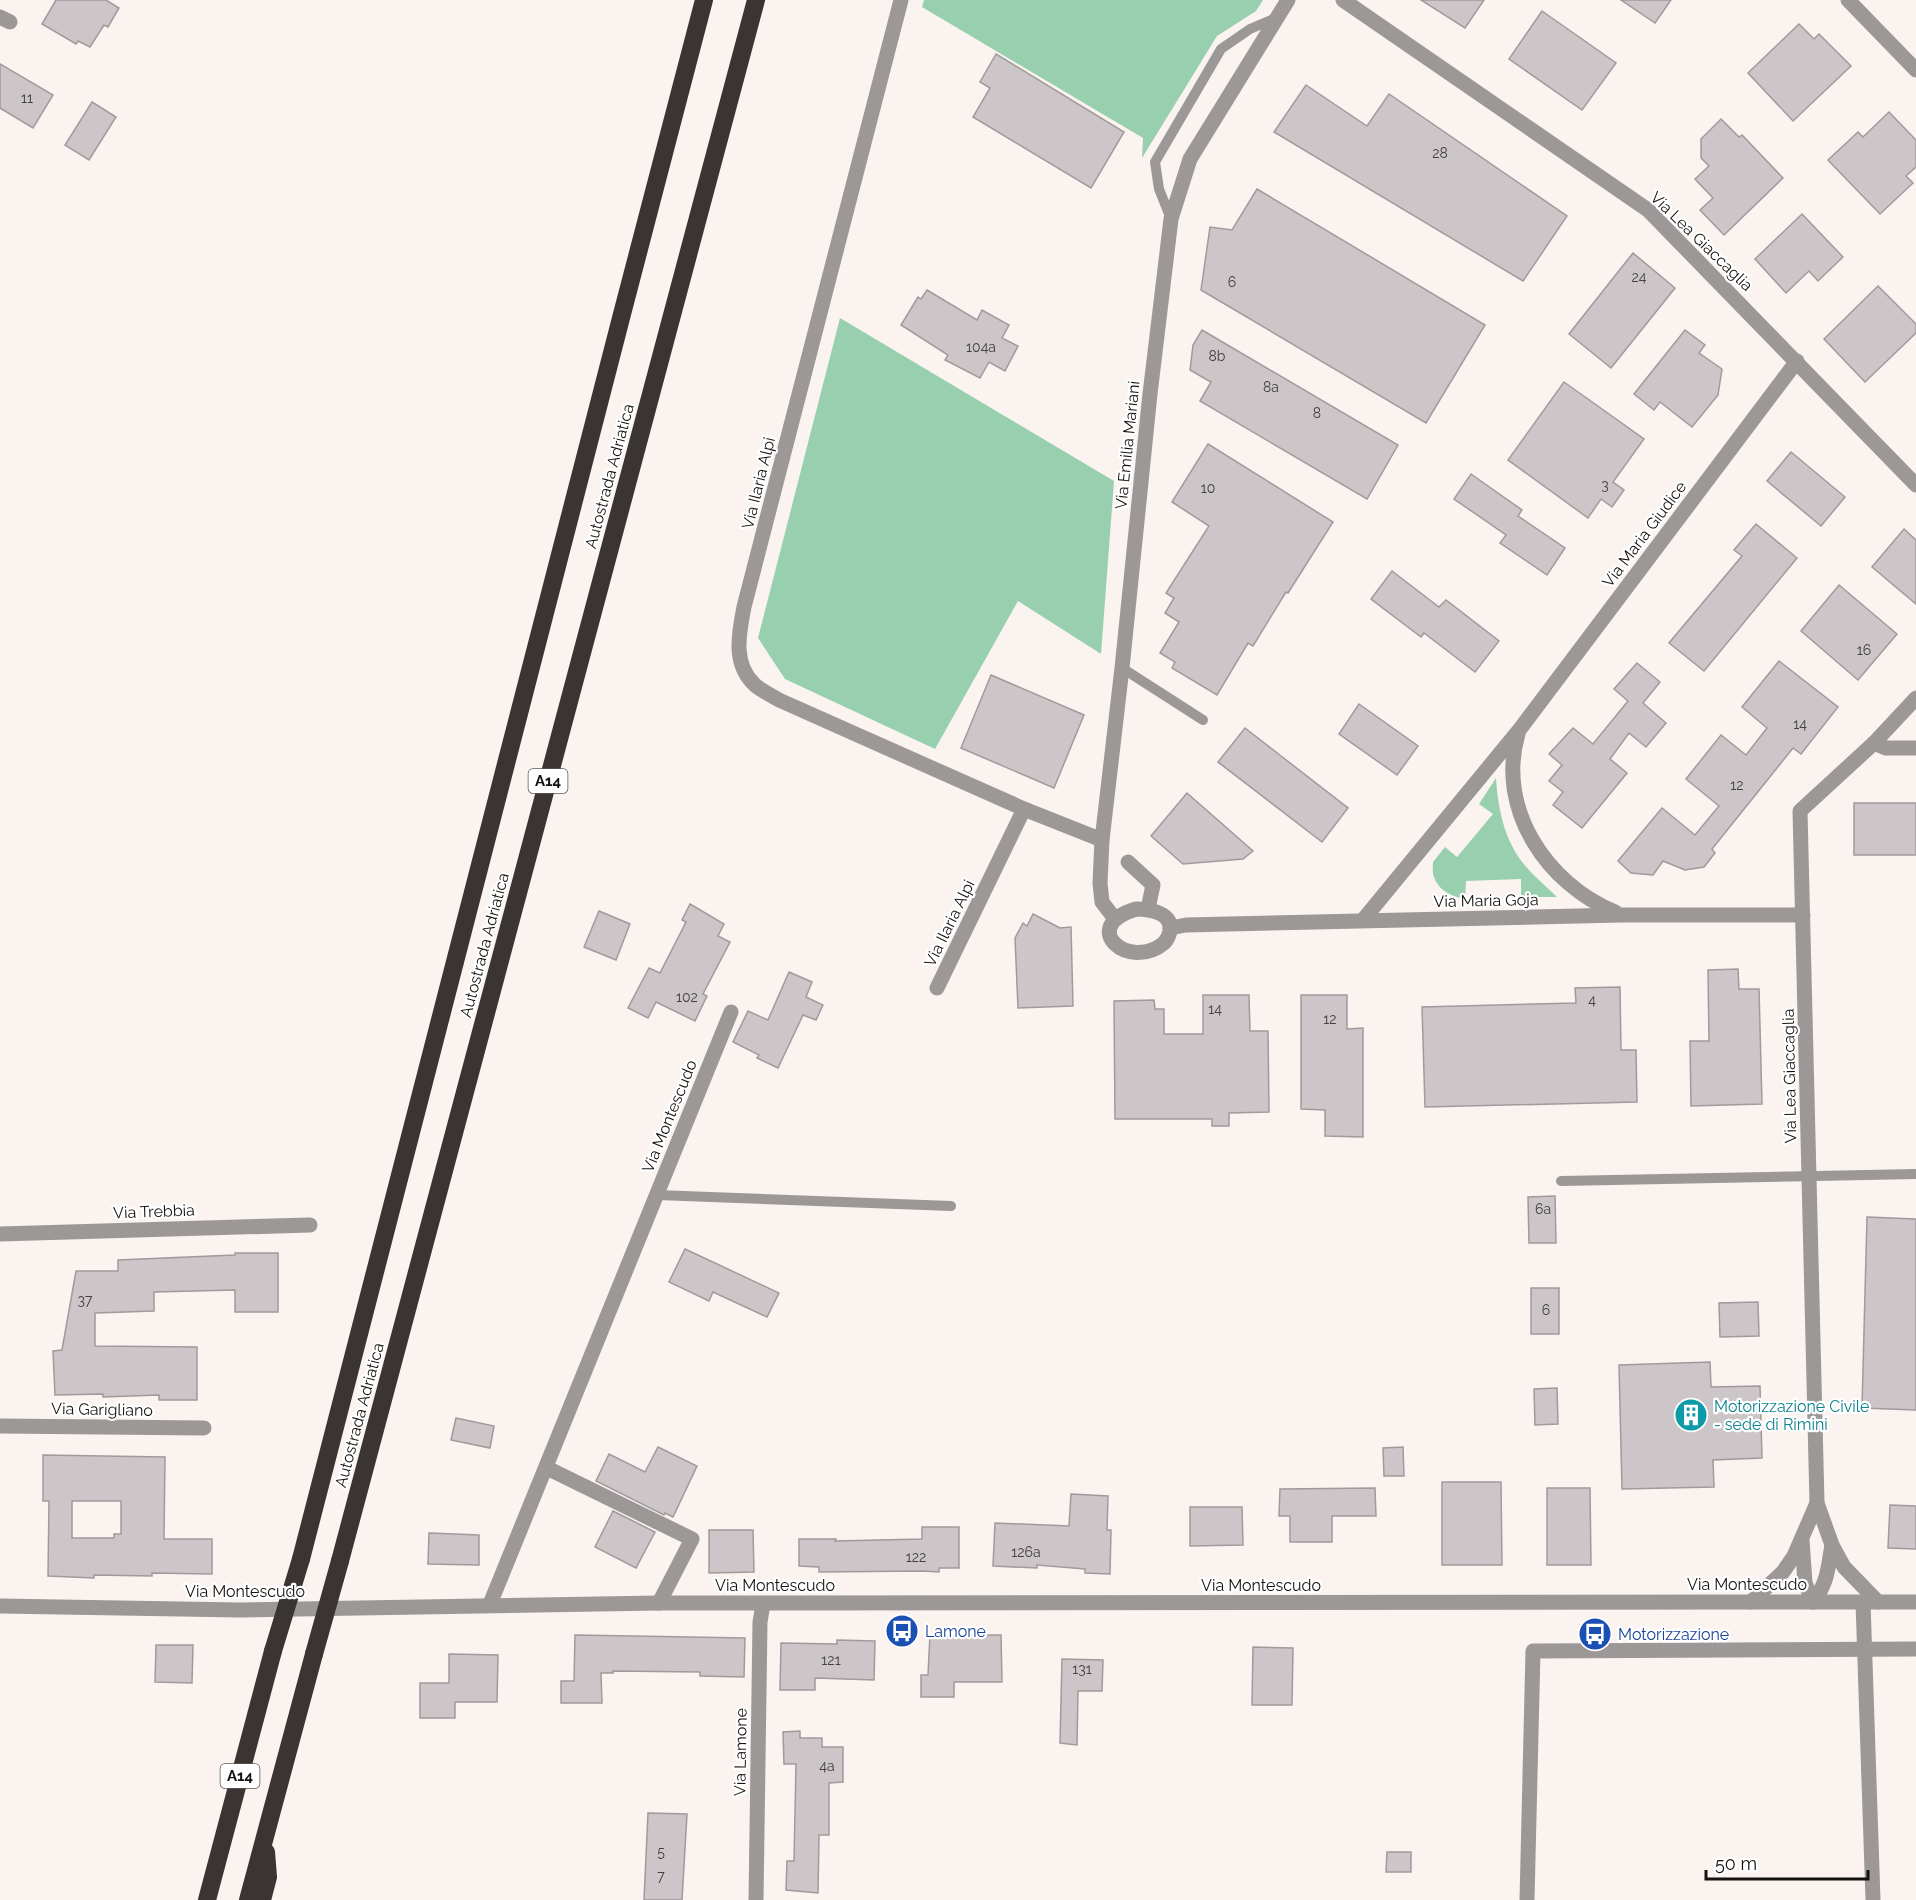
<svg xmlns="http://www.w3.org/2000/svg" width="1916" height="1900" viewBox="0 0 1916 1900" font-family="Raleway,sans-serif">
<rect width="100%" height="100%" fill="#faf3f0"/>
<g fill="#98d0af">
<path d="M 924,0 L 1263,0 L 1256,11 L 1217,36 L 1142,158 L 1143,138 L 922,7 Z"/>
<path d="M 840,318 L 1114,481 L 1101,654 L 1018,601 L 935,749 L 785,679 L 758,638 Z"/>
<path d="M 1496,778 C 1498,808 1504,839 1523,863 C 1532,875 1546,886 1557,897 L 1521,897 L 1521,879 L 1466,881 L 1465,899 C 1452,897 1438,890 1434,877 C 1432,873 1433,866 1433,862 L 1445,847 L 1457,857 L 1493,814 L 1479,804 Z"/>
</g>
<g fill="#cdc6c8" stroke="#a19a9c" stroke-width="1.5" fill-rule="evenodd">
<path d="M 56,0 L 106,0 L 119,8 L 108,27 L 104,25 L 90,47 L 78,41 L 76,44 L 42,24 Z"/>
<path d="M 1421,0 L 1484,0 L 1465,28 Z"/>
<path d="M 1621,0 L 1671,0 L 1655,23 Z"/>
<path d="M 1542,11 L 1616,63 L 1582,110 L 1509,59 Z"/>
<path d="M 1799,24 L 1814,39 L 1819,34 L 1851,66 L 1793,121 L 1748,73 Z"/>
<path d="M 996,54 L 1124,132 L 1091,188 L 973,117 L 990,88 L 980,82 Z"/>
<path d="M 0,64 L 53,95 L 33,128 L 0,108 Z"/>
<path d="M 1306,85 L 1367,126 L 1389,94 L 1567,216 L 1523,281 L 1274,132 Z"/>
<path d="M 92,102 L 116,117 L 89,160 L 65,145 Z"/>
<path d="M 1889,112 L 1916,140 L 1916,167 L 1906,176 L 1913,183 L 1880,214 L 1828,160 L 1858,132 L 1863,137 Z"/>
<path d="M 1721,119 L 1739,137 L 1742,135 L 1783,178 L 1724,235 L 1700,210 L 1713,198 L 1695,179 L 1709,166 L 1701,158 L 1701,139 Z"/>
<path d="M 1257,189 L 1485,325 L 1426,423 L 1201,290 L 1210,227 L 1232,230 Z"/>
<path d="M 1802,214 L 1843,257 L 1818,281 L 1809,271 L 1786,293 L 1755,259 Z"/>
<path d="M 1633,253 L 1675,288 L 1611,368 L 1569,334 Z"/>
<path d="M 1878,286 L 1916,324 L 1916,333 L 1865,382 L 1824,339 Z"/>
<path d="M 927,290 L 977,320 L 982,310 L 1009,325 L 1002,338 L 1018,346 L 1005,371 L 989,362 L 980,378 L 945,360 L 948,355 L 901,325 L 918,297 L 921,299 Z"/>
<path d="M 1202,330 L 1398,445 L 1367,499 L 1200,401 L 1211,382 L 1190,370 L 1193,345 Z"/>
<path d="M 1685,330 L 1705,345 L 1699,353 L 1722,369 L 1718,395 L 1692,427 L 1660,402 L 1654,410 L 1634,394 Z"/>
<path d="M 1564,382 L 1644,439 L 1613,482 L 1624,490 L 1612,507 L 1601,499 L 1588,518 L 1508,460 Z"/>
<path d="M 1208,444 L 1333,522 L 1288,593 L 1286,592 L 1253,646 L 1248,643 L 1217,695 L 1172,668 L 1175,662 L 1160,653 L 1179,622 L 1165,613 L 1174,598 L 1166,593 L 1209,526 L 1172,502 Z"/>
<path d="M 1791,452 L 1845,497 L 1821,526 L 1767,481 Z"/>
<path d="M 1471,474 L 1522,510 L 1518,516 L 1565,548 L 1547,575 L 1500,543 L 1506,535 L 1454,499 Z"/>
<path d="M 1756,524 L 1797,558 L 1704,671 L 1669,643 L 1742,556 L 1734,550 Z"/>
<path d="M 1904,529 L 1916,540 L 1916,604 L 1872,567 Z"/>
<path d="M 1392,571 L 1439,607 L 1446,600 L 1499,641 L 1475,672 L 1424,633 L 1421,637 L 1371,599 Z"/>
<path d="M 1839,585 L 1897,634 L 1858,680 L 1801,631 Z"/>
<path d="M 1779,661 L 1838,707 L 1801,754 L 1793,748 L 1712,849 L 1715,853 L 1704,867 L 1685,870 L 1663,861 L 1653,875 L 1631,873 L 1618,861 L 1662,808 L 1695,835 L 1719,806 L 1686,779 L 1721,735 L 1746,755 L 1767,728 L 1742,707 Z"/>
<path d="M 1637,663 L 1660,682 L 1643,703 L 1666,723 L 1646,747 L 1629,733 L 1610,759 L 1627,773 L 1582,828 L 1553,805 L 1563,792 L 1549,781 L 1562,765 L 1549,754 L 1573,728 L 1593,744 L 1628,701 L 1614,689 Z"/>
<path d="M 991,675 L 1084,715 L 1054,788 L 961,748 Z"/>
<path d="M 1359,704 L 1418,746 L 1397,775 L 1339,734 Z"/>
<path d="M 1245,728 L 1348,808 L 1322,842 L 1218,762 Z"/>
<path d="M 1187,793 L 1253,851 L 1243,859 L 1183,864 L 1151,836 Z"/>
<rect x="1854" y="803" width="62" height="52"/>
<path d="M 690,904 L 724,924 L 718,936 L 730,942 L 703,994 L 707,996 L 695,1021 L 656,1002 L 648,1018 L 628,1008 L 649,968 L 660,973 L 686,922 L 682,920 Z"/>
<path d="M 599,911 L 630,924 L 616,960 L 584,947 Z"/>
<path d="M 1033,914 L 1060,928 L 1071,927 L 1073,1006 L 1018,1008 L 1015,938 L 1023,923 L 1027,926 Z"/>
<path d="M 1738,969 L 1739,989 L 1759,989 L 1762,1104 L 1691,1106 L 1690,1041 L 1709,1041 L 1708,970 Z"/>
<path d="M 789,972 L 812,982 L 806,997 L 823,1005 L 816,1020 L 803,1015 L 778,1068 L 757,1058 L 759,1055 L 733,1042 L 748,1011 L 768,1020 Z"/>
<path d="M 1620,987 L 1621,1050 L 1636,1050 L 1637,1102 L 1425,1107 L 1422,1007 L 1576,1003 L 1575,988 Z"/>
<path d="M 1203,995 L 1249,995 L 1250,1031 L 1268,1031 L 1269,1112 L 1229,1113 L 1229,1126 L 1212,1126 L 1212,1119 L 1115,1119 L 1114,1001 L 1154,1000 L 1155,1009 L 1164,1009 L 1164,1034 L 1203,1034 Z"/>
<path d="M 1301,995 L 1347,995 L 1347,1029 L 1363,1028 L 1363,1137 L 1325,1136 L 1325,1110 L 1301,1109 Z"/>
<path d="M 1555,1196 L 1556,1243 L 1529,1243 L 1528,1197 Z"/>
<path d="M 1867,1217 L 1916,1219 L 1916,1410 L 1862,1408 Z"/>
<path d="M 685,1249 L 779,1293 L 767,1317 L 713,1292 L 709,1301 L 669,1282 Z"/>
<path d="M 235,1253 L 278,1253 L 278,1312 L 235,1312 L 235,1290 L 154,1292 L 154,1311 L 95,1313 L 95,1346 L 197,1347 L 197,1400 L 159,1400 L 159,1395 L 103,1397 L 103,1394 L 55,1395 L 53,1351 L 62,1350 L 76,1271 L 118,1271 L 118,1260 L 235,1255 Z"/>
<rect x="1531" y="1288" width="28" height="46"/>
<path d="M 1758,1302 L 1759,1336 L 1720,1337 L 1719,1303 Z"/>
<path d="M 1710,1362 L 1711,1387 L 1760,1386 L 1762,1458 L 1713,1460 L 1714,1487 L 1622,1489 L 1619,1365 Z"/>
<path d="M 1557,1388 L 1558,1424 L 1535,1425 L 1534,1389 Z"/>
<path d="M 456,1418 L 494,1426 L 490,1448 L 451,1440 Z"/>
<path d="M 658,1447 L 697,1466 L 673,1517 L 665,1513 L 664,1515 L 596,1481 L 609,1454 L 645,1472 Z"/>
<path d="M 1403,1447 L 1404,1476 L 1384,1476 L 1383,1448 Z"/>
<path d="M 43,1455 L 165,1457 L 164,1539 L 212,1539 L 212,1574 L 152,1573 L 152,1576 L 94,1575 L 94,1578 L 48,1576 L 49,1501 L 43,1501 ZM 72,1501 L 121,1501 L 121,1534 L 114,1534 L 114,1538 L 72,1538 Z"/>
<path d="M 1442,1482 L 1501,1482 L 1502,1565 L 1442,1565 Z"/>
<path d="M 1375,1488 L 1376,1516 L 1332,1516 L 1332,1542 L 1290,1542 L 1290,1516 L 1279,1516 L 1280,1489 Z"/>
<path d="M 1547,1488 L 1590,1488 L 1591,1565 L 1547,1565 Z"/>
<path d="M 1071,1494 L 1108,1496 L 1107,1530 L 1111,1530 L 1110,1574 L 1085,1573 L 1085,1569 L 1037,1565 L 1037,1568 L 993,1566 L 995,1523 L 1069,1526 Z"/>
<path d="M 1890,1505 L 1916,1506 L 1916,1549 L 1888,1548 Z"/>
<path d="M 1190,1507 L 1242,1507 L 1243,1545 L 1190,1546 Z"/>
<path d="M 613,1511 L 655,1532 L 636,1568 L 595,1547 Z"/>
<path d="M 922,1527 L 959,1527 L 959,1568 L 939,1568 L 939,1572 L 922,1571 L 819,1572 L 819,1567 L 799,1566 L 799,1539 L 836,1539 L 835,1541 L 922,1539 Z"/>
<path d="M 709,1530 L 753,1530 L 754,1572 L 709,1573 Z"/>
<path d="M 429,1533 L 479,1535 L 479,1565 L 428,1564 Z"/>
<path d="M 575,1635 L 745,1638 L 744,1677 L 700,1676 L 700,1672 L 613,1671 L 613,1673 L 601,1673 L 602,1703 L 561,1703 L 561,1681 L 574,1681 Z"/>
<path d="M 930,1635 L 1001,1635 L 1002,1682 L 954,1682 L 954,1697 L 921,1697 L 921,1675 L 928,1675 Z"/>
<path d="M 837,1640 L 875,1641 L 874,1680 L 815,1678 L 815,1690 L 780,1690 L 781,1643 L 837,1644 Z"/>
<path d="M 156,1645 L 193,1645 L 192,1683 L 155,1682 Z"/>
<path d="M 1253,1647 L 1293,1648 L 1292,1705 L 1252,1705 Z"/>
<path d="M 449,1654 L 498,1655 L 497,1702 L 455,1702 L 455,1718 L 420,1718 L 420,1683 L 449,1683 Z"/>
<path d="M 1062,1659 L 1103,1660 L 1102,1691 L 1078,1691 L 1077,1745 L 1060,1743 Z"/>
<path d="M 800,1731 L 800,1738 L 822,1738 L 822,1747 L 843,1747 L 843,1782 L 829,1783 L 829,1835 L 819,1835 L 818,1893 L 786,1890 L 787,1861 L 794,1861 L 796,1764 L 784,1764 L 783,1732 Z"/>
<path d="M 648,1813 L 687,1814 L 682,1900 L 644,1900 Z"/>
<path d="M 1387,1852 L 1411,1852 L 1411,1872 L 1386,1872 Z"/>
</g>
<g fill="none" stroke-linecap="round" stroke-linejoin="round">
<g stroke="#9b9897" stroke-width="10">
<path d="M 1171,219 L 1159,189 L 1155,162 L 1221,49 L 1250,29 L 1276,18"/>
<path d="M 1122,668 L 1203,720"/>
<path d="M 1561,1181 L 1916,1174"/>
<path d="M 657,1195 L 951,1206"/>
</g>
<g stroke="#9b9897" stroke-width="15">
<path d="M 901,0 L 744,607 C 739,633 732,664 755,685 C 762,691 771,695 779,700 L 1024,809 L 1102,840"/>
<path d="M 1343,0 L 1648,210 L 1916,485"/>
<path d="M 1848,0 L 1916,70"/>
<path d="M 0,17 L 10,22"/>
<path d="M 1518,734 C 1496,809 1547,884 1615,912"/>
<path d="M 1874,743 L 1886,748 L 1916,748"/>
<path d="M 1128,862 L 1153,885 L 1148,909"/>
<path d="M 1136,909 C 1150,909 1173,913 1170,931 C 1169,936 1168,939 1164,943 C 1129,972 1077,927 1136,909 Z"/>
<path d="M 1115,919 L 1102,902 L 1100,883 L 1102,840 L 1122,668 L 1150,394 L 1171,219 L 1190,159 L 1288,0"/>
<path d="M 1363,920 L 1520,729 L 1797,361"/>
<path d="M 1170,928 L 1186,925 L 1621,915 L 1803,915"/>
<path d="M 937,988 L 1024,809"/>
<path d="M 0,1234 L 310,1225"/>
<path d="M 0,1426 L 204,1428"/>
<path d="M 547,1468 L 692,1539 L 659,1603"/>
<path d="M 1802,1540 L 1805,1583 L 1813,1602 C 1828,1583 1828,1567 1832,1545"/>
<path d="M 1751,1602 L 1783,1572 L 1794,1556 L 1817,1503"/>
<path d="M 1863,1602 L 1873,1900"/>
<path d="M 1878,1602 L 1844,1567 L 1832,1545 L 1817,1503 L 1800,811 L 1874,743 L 1916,698"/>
<path d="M 490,1604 L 731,1012"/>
<path d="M 756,1900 L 760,1622 L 763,1604"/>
<path d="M 1527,1900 L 1533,1651 L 1916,1649"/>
</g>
<path stroke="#9b9897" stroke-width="15" d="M 0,1606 L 240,1610 L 659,1603 L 1916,1602"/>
<g stroke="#3a3533" stroke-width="18">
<path d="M 301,1559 L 621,318 L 704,0"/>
<path d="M 340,1561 L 756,0"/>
<path d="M 207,1900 L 273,1651"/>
<path d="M 248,1900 L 314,1654"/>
<path d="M 262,1900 L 268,1877 L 266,1852"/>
</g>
<g stroke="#3a3533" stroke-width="18">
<path d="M 273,1651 L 301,1559"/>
<path d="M 314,1654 L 340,1561"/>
</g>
</g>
<defs>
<g id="building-disc" transform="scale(1.725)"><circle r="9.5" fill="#0f9aa8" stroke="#fff"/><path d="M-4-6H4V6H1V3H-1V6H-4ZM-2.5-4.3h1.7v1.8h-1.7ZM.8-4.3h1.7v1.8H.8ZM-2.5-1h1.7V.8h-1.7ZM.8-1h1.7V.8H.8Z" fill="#fff"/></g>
<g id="bus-disc" transform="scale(1.725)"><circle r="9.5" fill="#1a4fb4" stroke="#fff"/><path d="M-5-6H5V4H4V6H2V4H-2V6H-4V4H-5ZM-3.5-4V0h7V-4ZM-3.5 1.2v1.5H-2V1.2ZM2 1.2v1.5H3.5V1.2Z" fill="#fff"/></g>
</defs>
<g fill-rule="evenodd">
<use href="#building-disc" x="1691" y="1415"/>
<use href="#bus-disc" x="902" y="1631"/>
<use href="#bus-disc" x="1595" y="1634"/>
</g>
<g text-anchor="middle" stroke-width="4.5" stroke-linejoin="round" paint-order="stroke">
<g font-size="14" fill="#43403f">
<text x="27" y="103">11</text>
<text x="1440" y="158">28</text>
<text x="1639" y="282">24</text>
<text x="1232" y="287">6</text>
<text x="981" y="352">104a</text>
<text x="1217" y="361">8b</text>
<text x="1271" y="392">8a</text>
<text x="1317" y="418">8</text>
<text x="1605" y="490">3</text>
<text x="1208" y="493">10</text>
<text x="1864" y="655">16</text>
<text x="1800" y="729">14</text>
<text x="1737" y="790">12</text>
<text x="687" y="1002">102</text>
<text x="1592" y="1005">4</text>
<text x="1215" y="1014">14</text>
<text x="1330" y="1024">12</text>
<text x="1543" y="1214">6a</text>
<text x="85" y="1305">37</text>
<text x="1546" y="1315">6</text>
<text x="1026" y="1557">126a</text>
<text x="916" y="1562">122</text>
<text x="831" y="1665">121</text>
<text x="1082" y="1674">131</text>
<text x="827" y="1771">4a</text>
<text x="661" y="1857">5</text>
<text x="661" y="1881">7</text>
</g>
<g fill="#fff" stroke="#5b5a58" stroke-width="1.5">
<rect x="528.5" y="769" width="39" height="24" rx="4.5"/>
<rect x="220.5" y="1764" width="39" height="24" rx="4.5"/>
</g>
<g font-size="15" font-weight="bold" fill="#151311">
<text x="548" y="786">A14</text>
<text x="240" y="1781">A14</text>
</g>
<g font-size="16" fill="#151311" stroke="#fff">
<text transform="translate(1702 241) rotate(44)" y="6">Via Lea Giaccaglia</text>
<text transform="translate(1127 445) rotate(-84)" y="6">Via Emilia Mariani</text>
<text transform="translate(609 476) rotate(-75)" y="6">Autostrada Adriatica</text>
<text transform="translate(758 483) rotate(-76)" y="6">Via Ilaria Alpi</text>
<text transform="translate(1644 534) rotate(-53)" y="6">Via Maria Giudice</text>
<text transform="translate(1486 900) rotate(-1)" y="6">Via Maria Goja</text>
<text transform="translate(949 923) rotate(-64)" y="6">Via Ilaria Alpi</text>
<text transform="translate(484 945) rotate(-75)" y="6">Autostrada Adriatica</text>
<text transform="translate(1789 1076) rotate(-91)" y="6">Via Lea Giaccaglia</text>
<text transform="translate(669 1116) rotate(-68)" y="6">Via Montescudo</text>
<text transform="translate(154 1211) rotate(-2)" y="6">Via Trebbia</text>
<text transform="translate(102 1409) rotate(1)" y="6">Via Garigliano</text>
<text transform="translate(359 1415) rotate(-75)" y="6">Autostrada Adriatica</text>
<text x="1747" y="1590">Via Montescudo</text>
<text x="775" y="1591">Via Montescudo</text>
<text x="1261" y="1591">Via Montescudo</text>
<text x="245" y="1597">Via Montescudo</text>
<text transform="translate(740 1752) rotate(-89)" y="6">Via Lamone</text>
</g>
<g font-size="16" fill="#0d838f" stroke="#fff" text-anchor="start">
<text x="1714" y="1412">Motorizzazione Civile<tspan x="1714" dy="18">- sede di Rimini</tspan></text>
</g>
<g font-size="16" fill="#164399" stroke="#fff" text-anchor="start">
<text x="925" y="1637">Lamone</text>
<text x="1618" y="1640">Motorizzazione</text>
</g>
</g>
<path d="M1706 1870v9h162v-9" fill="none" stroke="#151311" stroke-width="3"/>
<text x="1715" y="1870" font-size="18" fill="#151311" stroke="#ffffff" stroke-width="4.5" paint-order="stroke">50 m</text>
</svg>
